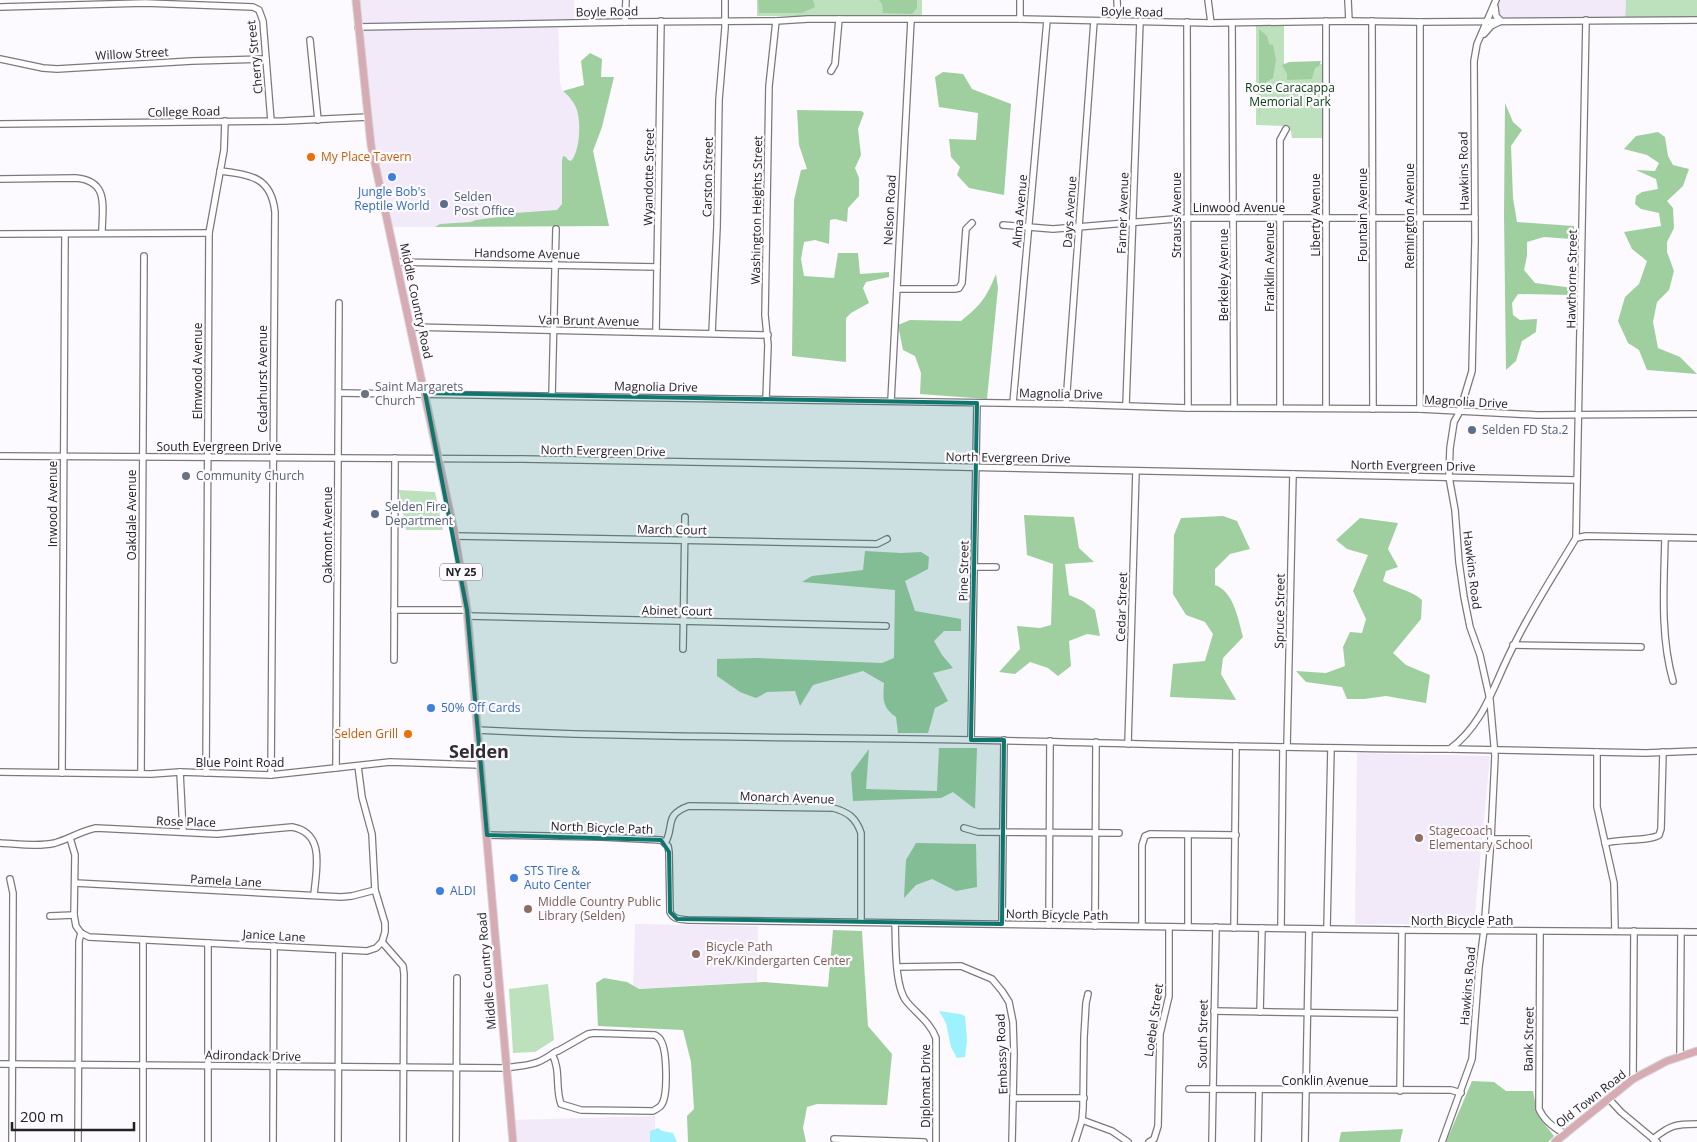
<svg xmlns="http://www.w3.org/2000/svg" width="1697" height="1142" viewBox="0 0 1697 1142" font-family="'Open Sans',sans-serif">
<rect width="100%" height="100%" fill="#fcfafe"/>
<g fill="#f2eaf9">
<path d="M 356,0 L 574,0 L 574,23 L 558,23 L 560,83 L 563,91 L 590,91 L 593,151 L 609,226 L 388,227 L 371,145 Z"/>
<path d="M 1497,0 L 1626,0 L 1625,19 L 1492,19 Z"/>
<path d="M 1357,753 L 1490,756 L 1474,924 L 1355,924 Z"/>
<path d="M 635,924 L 758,926 L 757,982 L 633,989 Z"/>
<path d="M 655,1116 L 655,1142 L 511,1142 L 511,1120 Z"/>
</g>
<g fill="#bce1bc">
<path d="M 757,0 L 922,0 L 922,17 L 757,16 Z"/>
<path d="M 1626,0 L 1697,0 L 1697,17 L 1625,19 Z"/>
<path d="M 1256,24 L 1284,25 L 1284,65 L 1322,64 L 1323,138 L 1292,138 L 1291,131 L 1287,126 L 1256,125 Z"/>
<path d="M 399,490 L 435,492 L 443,530 L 406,530 Z"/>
<path d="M 548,984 L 554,1040 L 535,1052 L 513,1053 L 509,989 Z"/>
</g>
<g fill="#9fcf9f">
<path d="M 758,0 L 813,0 L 815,7 L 802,13 L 759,13 Z"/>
<path d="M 879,0 L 917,0 L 917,8 L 912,14 L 883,13 L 882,4 Z"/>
<path d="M 1259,29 L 1267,36 L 1269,44 L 1273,45 L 1276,60 L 1273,78 L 1261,85 L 1259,121 Z"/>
<path d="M 590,53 L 602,59 L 601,77 L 614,77 L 602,127 L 593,151 L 609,226 L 435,227 L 440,224 L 471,222 L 476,220 L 505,216 L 515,213 L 557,210 L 562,204 L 562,161 L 563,156 L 566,157 L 568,160 L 571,161 C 580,151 581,123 577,110 C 574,102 569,96 563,91 L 584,85 L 581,61 Z"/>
<path d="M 1321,61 L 1319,66 L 1315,68 L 1312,79 L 1287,80 L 1287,74 L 1282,65 L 1289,62 Z"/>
<path d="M 943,72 L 963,74 L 972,89 L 1011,104 L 1004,195 L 969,188 L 957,175 L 960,167 L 951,157 L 949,139 L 976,140 L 978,113 L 939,107 L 935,77 Z"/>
<path d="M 1505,103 L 1513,122 L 1522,130 L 1511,146 L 1513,198 L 1517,222 L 1574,226 L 1574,235 L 1571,239 L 1544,237 L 1527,242 L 1527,256 L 1524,270 L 1535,283 L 1573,288 L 1569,295 L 1518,294 L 1512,303 L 1513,315 L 1520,320 L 1537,319 L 1536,332 L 1522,341 L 1516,361 L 1506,370 L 1504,214 Z"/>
<path d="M 797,110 L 861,111 L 864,113 L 858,129 L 861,155 L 855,168 L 859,178 L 859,196 L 848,208 L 847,222 L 835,219 L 830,220 L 829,244 L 815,240 L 804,242 L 801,259 L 804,276 L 834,278 L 838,253 L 858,253 L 860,274 L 889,272 L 889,277 L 866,282 L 863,288 L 869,303 L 851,313 L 846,318 L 846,362 L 792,356 L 794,200 L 801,170 L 807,169 L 799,145 Z"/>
<path d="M 1658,132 L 1665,137 L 1668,156 L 1673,165 L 1689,169 L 1683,186 L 1667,201 L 1673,208 L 1674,228 L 1667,242 L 1667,252 L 1674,271 L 1669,290 L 1657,302 L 1653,322 L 1658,348 L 1680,357 L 1697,374 L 1647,370 L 1639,350 L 1628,343 L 1618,321 L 1625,297 L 1639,284 L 1647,261 L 1632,249 L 1624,232 L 1661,226 L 1659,213 L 1641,209 L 1635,204 L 1636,196 L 1642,192 L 1658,189 L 1656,179 L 1636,170 L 1655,171 L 1659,163 L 1647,155 L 1624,149 L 1636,136 Z"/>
<path d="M 996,274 L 998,288 L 987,399 L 920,394 L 921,373 L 915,356 L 903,350 L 898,325 L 910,320 L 961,321 C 981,305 986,298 996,274 Z"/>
<path d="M 1024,515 L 1074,517 L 1079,548 L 1094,562 L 1065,564 L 1069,595 L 1083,601 L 1095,610 L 1100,636 L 1087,634 L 1069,641 L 1071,666 L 1058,676 L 1048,668 L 1030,662 L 1015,674 L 999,672 L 1020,649 L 1017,626 L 1040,628 L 1051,625 L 1053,564 L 1027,555 Z"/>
<path d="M 1223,516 L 1237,521 L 1250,549 L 1230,554 L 1215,569 L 1215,585 C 1234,592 1238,619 1243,637 L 1223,658 L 1221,674 L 1236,700 L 1170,697 L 1173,664 L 1205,661 L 1213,634 L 1205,622 L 1186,615 L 1173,594 L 1174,535 L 1181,518 Z"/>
<path d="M 1360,518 L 1398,523 L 1388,549 L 1398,567 L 1386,571 L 1383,581 C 1397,589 1409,589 1422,600 L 1421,619 L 1393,653 L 1406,665 L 1430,675 L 1426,703 L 1386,696 L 1364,699 L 1347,699 L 1342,687 L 1306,682 L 1296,671 L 1326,673 L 1345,666 L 1343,647 L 1350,632 L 1362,633 L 1366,619 L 1353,591 L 1368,555 L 1347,549 L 1336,540 Z"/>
<path d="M 865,551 L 901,553 L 921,552 L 929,557 L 928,569 L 905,581 L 915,611 L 961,619 L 961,631 L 944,631 L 934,641 L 942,655 L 953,668 L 933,673 L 948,701 L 935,708 L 928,733 L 898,733 L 896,717 C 882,707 883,700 884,683 L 863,671 L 813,685 L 800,706 L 795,691 L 767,692 L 756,698 L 740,692 L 717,676 L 717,659 L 758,658 L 882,663 L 894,658 L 895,590 L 802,582 L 812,576 L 863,570 Z"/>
<path d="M 939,748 L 977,748 L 975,809 L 953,792 L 941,798 L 853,801 L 851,773 L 869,749 L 866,789 L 937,791 Z"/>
<path d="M 916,843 L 976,844 L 977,887 L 956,891 L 932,879 L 916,885 L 904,898 L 906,860 Z"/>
<path d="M 833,930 L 862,931 L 868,1026 L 892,1054 L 887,1105 L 817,1104 L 807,1107 L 803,1128 L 806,1142 L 688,1142 L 687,1116 L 694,1109 L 691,1062 L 683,1030 L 598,1026 L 596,983 L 604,978 L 627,982 L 639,989 L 764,982 L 828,987 Z"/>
<path d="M 1472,1081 L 1494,1082 L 1506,1091 L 1533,1091 L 1538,1116 L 1554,1136 L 1548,1142 L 1446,1142 Z"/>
<path d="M 1403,1129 L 1400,1142 L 1339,1142 L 1341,1132 Z"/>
</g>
<g fill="#9ef1fe">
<path d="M 939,1011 L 960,1014 L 965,1016 L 967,1040 L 965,1057 L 957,1058 L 951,1047 L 946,1023 Z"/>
<path d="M 658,1128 L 662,1131 L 673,1133 L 677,1142 L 650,1142 L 650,1131 Z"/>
</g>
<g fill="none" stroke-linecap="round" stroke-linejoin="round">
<g stroke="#7c787f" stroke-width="8">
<g id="minor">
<path d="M 1020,0 L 1020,19"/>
<path d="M 1117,0 L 1118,21"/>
<path d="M 1208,0 L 1211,23"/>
<path d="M 1348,0 L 1349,21"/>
<path d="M 0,7 L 145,3 L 253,7 L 259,10 L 263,21 L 271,121"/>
<path d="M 1326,21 L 1326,408"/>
<path d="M 1372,21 L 1373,409"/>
<path d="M 625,22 L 626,0"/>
<path d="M 1187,22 L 1188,408"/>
<path d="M 1232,23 L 1234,408"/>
<path d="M 358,27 L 625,22 L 776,21 L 808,19 L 1020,19 L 1211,23 L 1349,21 L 1420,22 L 1697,20"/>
<path d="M 1484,34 L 1491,26 L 1501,21 L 1496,16 L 1495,7"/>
<path d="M 310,40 L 318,120"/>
<path d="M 0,59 L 43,68 L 57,69 L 192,61 L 266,59"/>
<path d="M 831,71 L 835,64 L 839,19"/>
<path d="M 0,124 L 284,121 L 368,117"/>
<path d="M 220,171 C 250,175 271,176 275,212 L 271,775"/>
<path d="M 0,179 L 76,178 C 110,181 102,208 102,233"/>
<path d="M 1003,225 L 1053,229 L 1187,218 L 1475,218"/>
<path d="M 0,234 L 209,233"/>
<path d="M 396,262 L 657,267"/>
<path d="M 897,289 L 955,289 L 959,288 L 962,283 L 966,229 L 972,223"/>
<path d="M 411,327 L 768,335"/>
<path d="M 656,332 L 661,21"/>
<path d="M 712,333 L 717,227 L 719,100 L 725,28 L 725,0"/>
<path d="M 339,393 L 1066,404 L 1188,408 L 1420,409 L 1537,415 L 1697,414"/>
<path d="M 552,396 L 556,229"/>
<path d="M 766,399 L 768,345 L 765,315 L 769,86 L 776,21"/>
<path d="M 891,401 L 911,20"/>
<path d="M 1013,403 L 1047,20"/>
<path d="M 1066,404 L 1094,21"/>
<path d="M 1126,405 L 1140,21"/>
<path d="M 1280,408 L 1280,140 L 1286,129"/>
<path d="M 1420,409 L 1420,22"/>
<path d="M 0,456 L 523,459 L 864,465 L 1577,480"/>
<path d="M 455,536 L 877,544 L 887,539"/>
<path d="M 1576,538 L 1586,20"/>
<path d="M 1665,538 C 1664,585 1660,635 1673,681"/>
<path d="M 974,567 L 996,567"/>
<path d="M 394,610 L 467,610"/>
<path d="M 468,616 L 886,626"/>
<path d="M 1513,645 L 1641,647"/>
<path d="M 683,649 L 685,517"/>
<path d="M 394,660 L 395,458"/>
<path d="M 477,730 C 641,738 806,737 971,740 C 1131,743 1290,749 1450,749 C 1486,722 1494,682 1514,645 C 1532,608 1555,573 1576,538 L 1586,536 L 1697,538"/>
<path d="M 971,740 L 977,403"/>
<path d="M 1128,744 L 1136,471"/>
<path d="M 1287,747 L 1293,474"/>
<path d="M 1450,749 L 1646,753 L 1697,751"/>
<path d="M 1597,752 L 1597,807 L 1614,883 L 1615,931"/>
<path d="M 336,768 L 339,303"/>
<path d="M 0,772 L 151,774 L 180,772 L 271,775 L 390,762 L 480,765"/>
<path d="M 180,772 L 183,832"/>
<path d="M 62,773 L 65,235"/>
<path d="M 141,773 L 144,256"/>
<path d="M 206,773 L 209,233 L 224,150 L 225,121"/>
<path d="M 964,828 L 978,832 L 1119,833"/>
<path d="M 487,835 L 602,837 L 661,840 L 668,846 L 669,852 L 670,912 C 674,920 680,919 688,920 L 1402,930 L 1697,932"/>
<path d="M 70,838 L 75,855 L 74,915 L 76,926 L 81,933 L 89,937 L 367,951 L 376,948 L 382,942 L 385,932 L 385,923 L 375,890 L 372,834 L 362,797 L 358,766"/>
<path d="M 1491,839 L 1527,839"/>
<path d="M 0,843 C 18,844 38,847 55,843 C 69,839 81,831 96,828 L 217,834 L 292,827 C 326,833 316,870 314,895"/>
<path d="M 665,843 C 675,827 663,815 689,806 L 833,808 C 848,812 856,818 861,833 L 861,922"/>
<path d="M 1605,843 C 1619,839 1651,841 1659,835 L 1661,829 L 1663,752"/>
<path d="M 10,879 L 13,893 L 12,1142"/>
<path d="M 75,883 L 341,897 L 352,896 L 375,890"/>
<path d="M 50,916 L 74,915"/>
<path d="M 895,923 C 896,942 894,987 907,1002 C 917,1014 930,1022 936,1038 L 936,1142"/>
<path d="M 1002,924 L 1004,740"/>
<path d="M 1049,925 L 1050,741"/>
<path d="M 1095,926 L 1096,742"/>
<path d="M 1142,926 L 1142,845 L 1145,836 L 1150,834 L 1236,835"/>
<path d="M 1188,927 L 1188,835"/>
<path d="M 1234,928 L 1236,746"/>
<path d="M 1281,928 L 1283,747"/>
<path d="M 1327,928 L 1331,748"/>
<path d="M 1540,932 L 1539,1109 C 1544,1121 1554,1128 1565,1134"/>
<path d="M 382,942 L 403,966 L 404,974 L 403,1142"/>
<path d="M 897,967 L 961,966 L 992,979 L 1002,991 L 1009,1002 L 1013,1022 L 1014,1054 L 1012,1142"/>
<path d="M 1214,1011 L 1400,1014"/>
<path d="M 1260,1012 L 1262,928"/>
<path d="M 1680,1056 L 1681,932"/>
<path d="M 0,1064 L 506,1068 C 516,1066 526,1066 535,1063 C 543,1061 550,1055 557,1051 L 558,1051 L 588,1034 L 594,1033 L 655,1035 C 658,1037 660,1038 661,1041 C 667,1051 668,1094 662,1104 C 660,1108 656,1109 653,1111 L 581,1110 L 561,1104 C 555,1088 561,1070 552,1054"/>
<path d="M 1633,1079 L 1634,931"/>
<path d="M 1189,1089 L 1451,1090 L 1461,1093"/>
<path d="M 1400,1091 L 1402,930"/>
<path d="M 1013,1098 L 1084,1098"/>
<path d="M 1609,1099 L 1621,1112 L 1657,1142"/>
<path d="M 1082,1120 L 1112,1131 L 1128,1142"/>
<path d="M 834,1139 L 924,1142"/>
<path d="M 1653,1139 C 1670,1125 1676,1124 1697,1124"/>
<path d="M 78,1142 L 79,941 L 81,933"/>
<path d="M 143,1142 L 143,940"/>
<path d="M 208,1142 L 208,943"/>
<path d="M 273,1142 L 274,946"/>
<path d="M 338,1142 L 339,950"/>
<path d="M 456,1142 L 457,978"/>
<path d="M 1075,1142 L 1082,1120 L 1083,1108 L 1084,1037 L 1086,1003 L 1088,994"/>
<path d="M 1149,1142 L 1154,1139 L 1158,1126 L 1160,1034 L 1169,996 L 1169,927"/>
<path d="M 1212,1142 L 1216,927"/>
<path d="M 1258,1142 L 1259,1090"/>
<path d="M 1305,1142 L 1309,929"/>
<path d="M 1442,1142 L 1472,1059 L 1479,967 L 1484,930 L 1491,839 L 1495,756 L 1490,700 L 1480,655 L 1470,627 L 1464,597 L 1459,562 L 1455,510 L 1449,477 L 1450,448 L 1454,422 L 1460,411 L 1472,371 L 1475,241 L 1474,61 L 1477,44 L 1496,0"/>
</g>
</g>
<g stroke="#d7d7d7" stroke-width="9">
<g id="major">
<path d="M 356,0 L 371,145 L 455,536 L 467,610 L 513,1142"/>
<path d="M 1555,1142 L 1633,1079 L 1667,1061 L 1697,1051"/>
</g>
</g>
<use href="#minor" stroke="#fff" stroke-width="5.5"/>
<use href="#major" stroke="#d7abb3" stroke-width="7"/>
</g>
<path fill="#0f766e" fill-opacity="0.2" stroke="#0f766e" stroke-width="4" stroke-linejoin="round" d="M 425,393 L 977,403 L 971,740 L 1004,740 L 1002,924 L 677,919 L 670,912 L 669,852 L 661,840 L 487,835 L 467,610 Z"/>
<g fill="#e8710a" stroke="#fcfafe" stroke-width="2">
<circle cx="311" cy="157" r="5"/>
<circle cx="408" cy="734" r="5"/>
</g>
<g fill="#3f7fe0" stroke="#fcfafe" stroke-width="2">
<circle cx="392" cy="177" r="5"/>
<circle cx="431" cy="708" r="5"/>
<circle cx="514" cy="878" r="5"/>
<circle cx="440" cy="891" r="5"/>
</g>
<g fill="#5c6f8a" stroke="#fcfafe" stroke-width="2">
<circle cx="444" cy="204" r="5"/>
<circle cx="1472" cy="430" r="5"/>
<circle cx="375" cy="514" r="5"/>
</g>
<g fill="#6b7280" stroke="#fcfafe" stroke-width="2">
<circle cx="365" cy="394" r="5"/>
<circle cx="186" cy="476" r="5"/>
</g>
<g fill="#8d6e63" stroke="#fcfafe" stroke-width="2">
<circle cx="1419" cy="838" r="5"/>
<circle cx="528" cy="909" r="5"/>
<circle cx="696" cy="954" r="5"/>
</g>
<g text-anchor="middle" stroke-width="4.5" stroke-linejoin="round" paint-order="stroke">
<rect fill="#fcfafe" stroke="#636265" stroke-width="1" x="440" y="563.5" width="42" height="17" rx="4"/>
<g font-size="11" font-weight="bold" fill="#222123">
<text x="461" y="576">NY 25</text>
</g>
<g font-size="12" fill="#222123" stroke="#fcfafe">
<text transform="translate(607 12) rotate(-1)" y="4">Boyle Road</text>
<text transform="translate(1132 12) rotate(1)" y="4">Boyle Road</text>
<text transform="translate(132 54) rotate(-3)" y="4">Willow Street</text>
<text transform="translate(255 57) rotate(-96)" y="4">Cherry Street</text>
<text transform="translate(184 112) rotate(-1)" y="4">College Road</text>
<text transform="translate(1464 171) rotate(-91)" y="4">Hawkins Road</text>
<text transform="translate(649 177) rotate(-89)" y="4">Wyandotte Street</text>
<text transform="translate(708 177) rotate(-89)" y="4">Carston Street</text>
<text x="1239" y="212">Linwood Avenue</text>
<text transform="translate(757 210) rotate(-89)" y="4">Washington Heights Street</text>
<text transform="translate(890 210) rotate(-87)" y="4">Nelson Road</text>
<text transform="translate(1020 211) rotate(-85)" y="4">Alma Avenue</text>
<text transform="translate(1070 212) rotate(-86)" y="4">Days Avenue</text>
<text transform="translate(1123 213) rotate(-88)" y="4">Farner Avenue</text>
<text transform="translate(1177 215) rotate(-90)" y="4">Strauss Avenue</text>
<text transform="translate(1316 215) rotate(-90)" y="4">Liberty Avenue</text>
<text transform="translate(1363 215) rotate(-90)" y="4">Fountain Avenue</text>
<text transform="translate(1410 216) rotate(-90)" y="4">Remington Avenue</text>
<text transform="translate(527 254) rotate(1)" y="4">Handsome Avenue</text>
<text transform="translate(1270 267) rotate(-90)" y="4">Franklin Avenue</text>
<text transform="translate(1224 275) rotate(-90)" y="4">Berkeley Avenue</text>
<text transform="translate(1572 279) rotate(-89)" y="4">Hawthorne Street</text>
<text transform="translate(416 301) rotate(78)" y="4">Middle Country Road</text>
<text transform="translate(589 321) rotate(1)" y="4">Van Brunt Avenue</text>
<text transform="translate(198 371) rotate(-90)" y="4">Elmwood Avenue</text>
<text transform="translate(263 379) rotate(-90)" y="4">Cedarhurst Avenue</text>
<text transform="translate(656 387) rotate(1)" y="4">Magnolia Drive</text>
<text transform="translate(1061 394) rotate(1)" y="4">Magnolia Drive</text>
<text transform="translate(1466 402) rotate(3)" y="4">Magnolia Drive</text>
<text x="219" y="451">South Evergreen Drive</text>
<text transform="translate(603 451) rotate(1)" y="4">North Evergreen Drive</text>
<text transform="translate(1008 458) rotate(1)" y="4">North Evergreen Drive</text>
<text transform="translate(1413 466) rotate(1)" y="4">North Evergreen Drive</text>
<text transform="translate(53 504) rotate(-90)" y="4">Inwood Avenue</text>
<text transform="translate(132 515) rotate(-90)" y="4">Oakdale Avenue</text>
<text transform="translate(672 530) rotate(1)" y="4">March Court</text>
<text transform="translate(328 535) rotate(-90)" y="4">Oakmont Avenue</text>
<text transform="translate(1472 570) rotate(83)" y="4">Hawkins Road</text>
<text transform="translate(964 571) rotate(-89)" y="4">Pine Street</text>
<text transform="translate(1122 607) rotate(-88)" y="4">Cedar Street</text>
<text transform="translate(677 611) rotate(1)" y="4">Abinet Court</text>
<text transform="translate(1280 611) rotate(-89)" y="4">Spruce Street</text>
<text x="240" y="767">Blue Point Road</text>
<text transform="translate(787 798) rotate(2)" y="4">Monarch Avenue</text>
<text transform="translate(186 822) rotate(2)" y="4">Rose Place</text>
<text transform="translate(602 828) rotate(2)" y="4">North Bicycle Path</text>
<text transform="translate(226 881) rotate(3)" y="4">Pamela Lane</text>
<text transform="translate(1057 915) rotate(1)" y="4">North Bicycle Path</text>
<text x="1462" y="925">North Bicycle Path</text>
<text transform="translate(274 936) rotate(3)" y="4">Janice Lane</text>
<text transform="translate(487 971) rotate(-95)" y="4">Middle Country Road</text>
<text transform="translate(1468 986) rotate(-85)" y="4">Hawkins Road</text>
<text transform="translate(1154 1020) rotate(-82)" y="4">Loebel Street</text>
<text transform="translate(1203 1034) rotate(-89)" y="4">South Street</text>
<text transform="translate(1529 1039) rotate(-89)" y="4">Bank Street</text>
<text transform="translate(1002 1054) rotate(-92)" y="4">Embassy Road</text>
<text transform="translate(253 1056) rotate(1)" y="4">Adirondack Drive</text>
<text x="1325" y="1085">Conklin Avenue</text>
<text transform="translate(926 1086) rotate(-90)" y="4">Diplomat Drive</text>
<text transform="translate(1591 1099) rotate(-38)" y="4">Old Town Road</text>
</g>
<g font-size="12" fill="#0e4014" stroke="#fcfafe">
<text x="1290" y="92">Rose Caracappa<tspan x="1290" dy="14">Memorial Park</tspan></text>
</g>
<g font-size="12" fill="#c56008" stroke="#fcfafe" text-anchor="start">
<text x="321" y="161">My Place Tavern</text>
<text x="398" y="738" text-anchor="end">Selden Grill</text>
</g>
<g font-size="12" fill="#366cbe" stroke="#fcfafe" text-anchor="start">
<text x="392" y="196" text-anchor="middle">Jungle Bob's<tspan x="392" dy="14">Reptile World</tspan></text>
<text x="441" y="712">50% Off Cards</text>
<text x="524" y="875">STS Tire &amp;<tspan x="524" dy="14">Auto Center</tspan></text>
<text x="450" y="895">ALDI</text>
</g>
<g font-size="12" fill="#4e5e75" stroke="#fcfafe" text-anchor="start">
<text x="454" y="201">Selden<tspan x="454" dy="14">Post Office</tspan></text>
<text x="1482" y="434">Selden FD Sta.2</text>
<text x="385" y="511">Selden Fire<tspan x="385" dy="14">Department</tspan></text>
</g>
<g font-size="12" fill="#5b616d" stroke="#fcfafe" text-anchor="start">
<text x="375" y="391">Saint Margarets<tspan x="375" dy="14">Church</tspan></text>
<text x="196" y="480">Community Church</text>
</g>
<g font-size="12" fill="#785e54" stroke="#fcfafe" text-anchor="start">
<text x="1429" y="835">Stagecoach<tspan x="1429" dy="14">Elementary School</tspan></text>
<text x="538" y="906">Middle Country Public<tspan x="538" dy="14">Library (Selden)</tspan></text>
<text x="706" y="951">Bicycle Path<tspan x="706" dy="14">PreK/Kindergarten Center</tspan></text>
</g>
<g font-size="18" font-weight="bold" fill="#302d33" stroke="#fcfafe">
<text x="479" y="758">Selden</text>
</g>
</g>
<path d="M12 1122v8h122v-8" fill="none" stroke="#222123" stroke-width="2.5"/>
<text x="20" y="1122" font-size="15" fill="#222123" stroke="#fcfafe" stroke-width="4" paint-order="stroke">200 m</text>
</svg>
